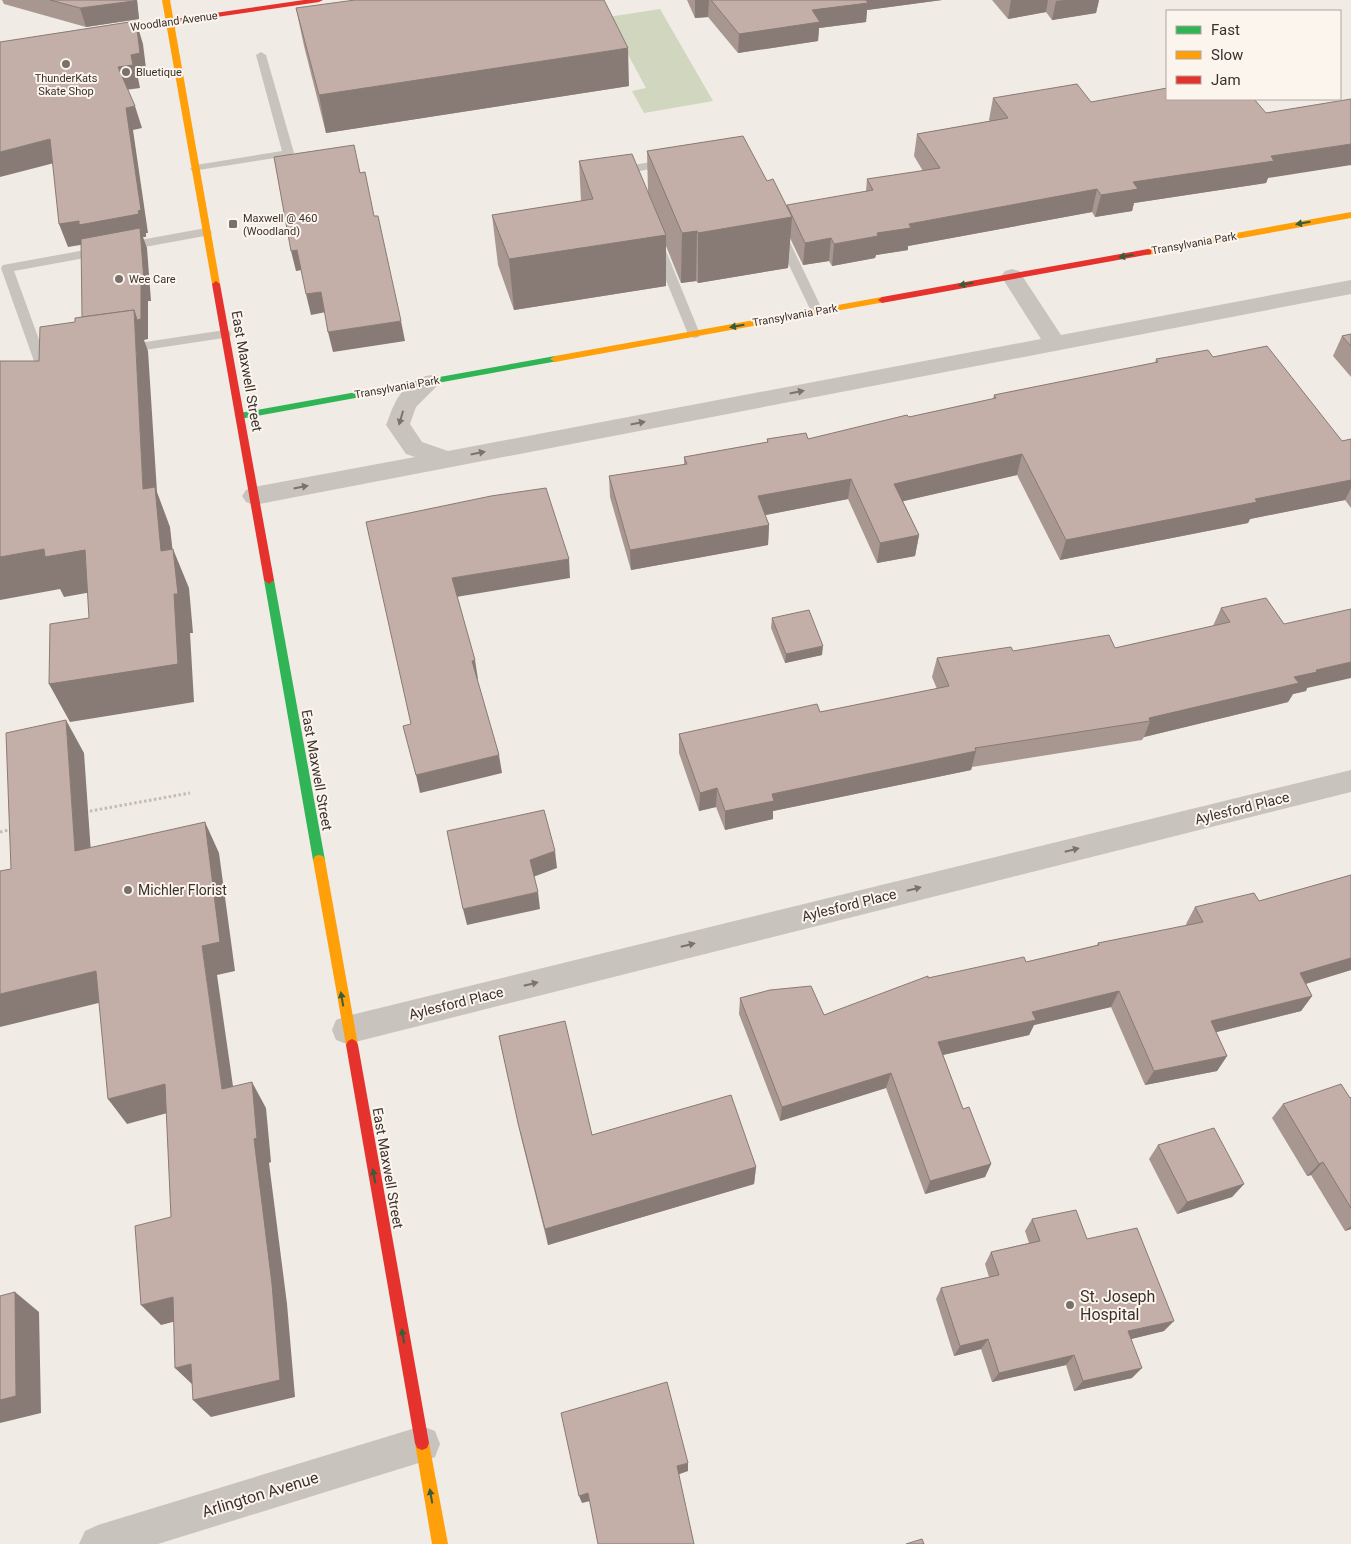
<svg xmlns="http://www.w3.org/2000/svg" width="1351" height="1544" viewBox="0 0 1351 1544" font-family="Roboto,sans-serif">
<rect width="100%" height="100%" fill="#f0ebe5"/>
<path fill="#d1d6bf" d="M 660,9 L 713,101 L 644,113 L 632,91 L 646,88 L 608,17 Z"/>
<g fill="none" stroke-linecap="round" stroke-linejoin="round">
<g stroke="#c2bbb6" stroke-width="3" stroke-dasharray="2.5 2.5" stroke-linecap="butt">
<path d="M 85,812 L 190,793"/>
<path d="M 0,832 L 13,829"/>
</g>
<g fill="#c9c3be" fill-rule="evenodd">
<path d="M 261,52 L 266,55 L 294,153 L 288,156 L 192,171 L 190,169 L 196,165 L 282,151 L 256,55 Z"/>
<path d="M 669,159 L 675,163 L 673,165 L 634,172 L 637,179 L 631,183 L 627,182 L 621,170 L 627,166 Z"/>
<path d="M 206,228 L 212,232 L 210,235 L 14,271 L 45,356 L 56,355 L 63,359 L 56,363 L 35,364 L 1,268 L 3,265 Z"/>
<path d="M 780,230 L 786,234 L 823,311 L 822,314 L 817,315 L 811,311 L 774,234 Z"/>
<path d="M 658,242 L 664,246 L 700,334 L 699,337 L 694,338 L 688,334 L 652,246 Z"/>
<path d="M 225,330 L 230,331 L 231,334 L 230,337 L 125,353 L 118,349 L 125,345 Z"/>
</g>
<g fill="#c9c3be" fill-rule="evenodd">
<path d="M 1012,269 L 1019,271 L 1061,335 L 1351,280 L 1351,294 L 254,505 L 246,502 L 242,496 L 246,490 L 254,487 L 415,457 L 406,454 L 386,425 C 389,418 391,410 395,403 C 402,388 423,371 439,376 L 442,381 L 416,407 L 410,424 L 422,442 L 448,451 L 1041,339 L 1001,276 L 1005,271 Z"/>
<path d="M 1351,770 L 1351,792 L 347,1044 L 336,1040 L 332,1030 L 336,1020 L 347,1016 Z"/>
<path d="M 422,1426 L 435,1431 L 440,1444 L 435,1457 L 422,1462 L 158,1544 L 79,1544 L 85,1531 L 98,1525 Z"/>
</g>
<g fill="#30b455" fill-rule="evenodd">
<path d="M 555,356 L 560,359 L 558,361 L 240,419 L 235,416 L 240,413 Z"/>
<path d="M 269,576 L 274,580 L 325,860 L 323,864 L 319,865 L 315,864 L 313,860 L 264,580 Z"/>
</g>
<g fill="#ff9f0a" fill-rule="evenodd">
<path d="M 162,0 L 170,0 L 220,284 L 216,287 L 212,284 Z"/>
<path d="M 1351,212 L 1351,218 L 1148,255 L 1144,252 L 1148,249 Z"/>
<path d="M 882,297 L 886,300 L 885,302 L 555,362 L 550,359 L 555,356 Z"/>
<path d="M 319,855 L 323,856 L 325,860 L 358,1045 L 356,1049 L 352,1051 L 348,1049 L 346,1045 L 313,860 L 315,856 Z"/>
<path d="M 422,1436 L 427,1438 L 429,1443 L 448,1544 L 432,1544 L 415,1443 L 417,1438 Z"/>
</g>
<g fill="#e5322d" fill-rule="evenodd">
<path d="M 304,0 L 323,0 L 319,2 L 100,34 L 96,32 L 100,30 Z"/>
<path d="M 1148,249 L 1151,250 L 1151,254 L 882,303 L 878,300 L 882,297 Z"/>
<path d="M 216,281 L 220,284 L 274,580 L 269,584 L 264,580 L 212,284 Z"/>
<path d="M 352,1039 L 356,1041 L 358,1045 L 429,1443 L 427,1448 L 422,1450 L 417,1448 L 415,1443 L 346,1045 L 348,1041 Z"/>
</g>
</g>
<g fill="#a89690">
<path d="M 2,0 L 137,0 L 139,19 L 86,27 L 4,4 Z"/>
<path d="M 687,0 L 942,0 L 867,10 L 866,22 L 819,28 L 818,41 L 738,53 L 708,17 L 695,18 Z"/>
<path d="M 992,0 L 1099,0 L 1096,13 L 1052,20 L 1046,12 L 1008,19 Z"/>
<path d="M 296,8 L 629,86 L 326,133 L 304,46 Z"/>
<path d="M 993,98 L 1091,102 L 1268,178 L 1266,183 L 1134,203 L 1132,211 L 1095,217 L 1092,212 L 908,246 L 908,250 L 876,255 L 875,258 L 832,266 L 829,261 L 803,265 L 790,238 L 788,268 L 698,283 L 696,281 L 681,283 L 666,246 L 666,286 L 514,310 L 498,265 L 492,215 L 581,201 L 579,161 L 648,192 L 647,151 L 767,181 L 787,206 L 866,191 L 867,179 L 923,171 L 914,156 L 917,134 L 990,121 L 989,120 Z"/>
<path d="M 1351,334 L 1351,377 L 1333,356 L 1342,336 Z"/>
<path d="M 1213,357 L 1342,441 L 1351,439 L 1351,508 L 1345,500 L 1250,519 L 1248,523 L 1060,560 L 1017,475 L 903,501 L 919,535 L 915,556 L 877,563 L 848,499 L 765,515 L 769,525 L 768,545 L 631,570 L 610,497 L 609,476 L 684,465 L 684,457 L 767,442 L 767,439 L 808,439 L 993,399 L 994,395 L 1155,363 L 1156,359 Z"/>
<path d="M 1221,608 L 1284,624 L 1307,688 L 1306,691 L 1293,694 L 1288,702 L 1144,737 L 1142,740 L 972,767 L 971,770 L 773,811 L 773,819 L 725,830 L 716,807 L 699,811 L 679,753 L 679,734 L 820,712 L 937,689 L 932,677 L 937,658 L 1013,651 L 1115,648 L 1213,626 Z"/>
<path d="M 772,618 L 822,655 L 785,663 L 771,628 Z"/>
<path d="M 1351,875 L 1351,970 L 1306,984 L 1312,996 L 1301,1011 L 1216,1032 L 1227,1056 L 1217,1071 L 1145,1085 L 1111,1007 L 1034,1025 L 1029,1035 L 943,1055 L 963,1109 L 991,1164 L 985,1177 L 925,1194 L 886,1088 L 780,1121 L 739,1014 L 740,998 L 824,1015 L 928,978 L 1026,962 L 1097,945 L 1098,943 L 1187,926 L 1186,924 L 1195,907 L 1259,901 Z"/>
<path d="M 499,1036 L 592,1135 L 756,1167 L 754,1184 L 548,1245 L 522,1141 Z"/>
<path d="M 1351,1097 L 1351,1229 L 1345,1231 L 1311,1175 L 1307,1176 L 1272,1118 L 1283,1104 Z"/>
<path d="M 1158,1145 L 1244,1184 L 1232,1197 L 1177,1214 L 1149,1159 Z"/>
<path d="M 1032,1219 L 1087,1239 L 1164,1331 L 1131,1339 L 1132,1378 L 1074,1391 L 1066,1365 L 992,1382 L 981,1349 L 954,1356 L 936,1299 L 941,1288 L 989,1277 L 985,1264 L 991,1252 L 1029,1243 L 1025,1231 Z"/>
</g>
<g fill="#887a75">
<path d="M 134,0 L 137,0 L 139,19 L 86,27 L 80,8 Z"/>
<path d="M 695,0 L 709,0 L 708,17 L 695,18 Z"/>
<path d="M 861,0 L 942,0 L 867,10 L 866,22 L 819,28 L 818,41 L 738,53 L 739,34 L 812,10 Z"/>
<path d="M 1011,0 L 1048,0 L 1046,12 L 1008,19 Z"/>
<path d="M 1064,0 L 1099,0 L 1096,13 L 1052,20 L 1056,1 Z"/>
<path d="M 136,21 L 143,44 L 147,76 L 138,78 L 140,88 L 125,90 L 118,67 L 131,55 Z"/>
<path d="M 628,48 L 629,86 L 326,133 L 319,95 Z"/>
<path d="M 135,106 L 142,128 L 133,130 L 148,233 L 146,233 L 146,237 L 143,237 L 147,248 L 151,301 L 148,301 L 148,339 L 144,340 L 148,351 L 157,492 L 170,527 L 177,590 L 161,551 L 143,489 L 134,310 L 141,319 L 86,244 L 68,247 L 59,224 L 126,108 Z"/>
<path d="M 50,139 L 58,162 L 0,177 L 0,152 Z"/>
<path d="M 1351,144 L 1351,165 L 1268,178 L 1266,183 L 1134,203 L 1132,211 L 1095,217 L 1101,195 L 1133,182 L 1271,156 Z"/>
<path d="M 1097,189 L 1092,212 L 908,246 L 908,250 L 876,255 L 875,258 L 832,266 L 834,244 L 909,224 Z"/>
<path d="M 792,217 L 788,268 L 698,283 L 698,233 Z"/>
<path d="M 697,231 L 696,281 L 681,283 L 682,233 Z"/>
<path d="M 666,235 L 666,286 L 514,310 L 509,259 Z"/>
<path d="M 831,238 L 829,261 L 803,265 L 805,243 Z"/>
<path d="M 297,250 L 302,270 L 296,271 L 291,251 Z"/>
<path d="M 321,292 L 326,312 L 311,315 L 306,294 Z"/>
<path d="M 401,321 L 405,341 L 333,352 L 328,332 Z"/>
<path d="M 1022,454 L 1017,475 L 891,504 L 894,484 Z"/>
<path d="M 851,479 L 848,499 L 756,517 L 758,496 Z"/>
<path d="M 1351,480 L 1351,488 L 1345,500 L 1250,519 L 1248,523 L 1060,560 L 1066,540 L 1255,499 Z"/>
<path d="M 769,525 L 768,545 L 631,570 L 630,550 Z"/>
<path d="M 919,535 L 915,556 L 877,563 L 880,543 Z"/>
<path d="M 44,549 L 85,550 L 103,590 L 64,597 L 60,589 L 0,600 L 0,557 Z"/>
<path d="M 173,549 L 189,588 L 193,633 L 190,633 L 194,702 L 70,722 L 49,684 L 174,594 Z"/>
<path d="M 569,559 L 570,578 L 456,597 L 452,578 Z"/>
<path d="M 823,646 L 822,655 L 785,663 L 786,654 Z"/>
<path d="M 475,660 L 478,679 L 475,680 L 472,661 Z"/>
<path d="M 1351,662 L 1351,678 L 1307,688 L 1306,691 L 1293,694 L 1288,702 L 1144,737 L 1150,721 L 1149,718 L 1316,670 Z"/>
<path d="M 66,720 L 84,753 L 93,882 L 75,851 Z"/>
<path d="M 976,751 L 971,770 L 773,811 L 773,819 L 725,830 L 725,811 L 772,794 Z"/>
<path d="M 499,755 L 502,773 L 420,793 L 416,775 Z"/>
<path d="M 717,788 L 716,807 L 699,811 L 700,793 Z"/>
<path d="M 205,822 L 219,853 L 235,971 L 217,975 L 237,1114 L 222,1089 L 202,946 Z"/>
<path d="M 555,851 L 557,868 L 533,877 L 530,860 Z"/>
<path d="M 538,892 L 540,909 L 467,925 L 463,909 Z"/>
<path d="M 1351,958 L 1351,970 L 1288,989 L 1300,973 Z"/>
<path d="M 96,971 L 115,999 L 0,1027 L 0,994 Z"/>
<path d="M 1119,991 L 1111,1007 L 1034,1025 L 1029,1035 L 934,1057 L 938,1042 L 1032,1012 Z"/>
<path d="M 1312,996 L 1301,1011 L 1201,1036 L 1211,1021 Z"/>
<path d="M 1227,1056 L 1217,1071 L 1145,1085 L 1154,1071 Z"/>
<path d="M 891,1073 L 886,1088 L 780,1121 L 782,1107 Z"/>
<path d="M 252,1082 L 266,1108 L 271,1162 L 269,1163 L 287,1304 L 295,1397 L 211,1417 L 193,1400 L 254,1139 Z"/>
<path d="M 165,1084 L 182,1109 L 127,1124 L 108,1099 Z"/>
<path d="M 1323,1162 L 1311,1175 L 1307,1176 L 1319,1164 Z"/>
<path d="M 991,1164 L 985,1177 L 925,1194 L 930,1181 Z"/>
<path d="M 756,1167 L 754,1184 L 548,1245 L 545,1229 Z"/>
<path d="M 1244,1184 L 1232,1197 L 1177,1214 L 1187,1202 Z"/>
<path d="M 1351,1226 L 1351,1229 L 1345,1231 Z"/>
<path d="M 15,1292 L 39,1312 L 41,1413 L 0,1423 L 0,1400 Z"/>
<path d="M 173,1297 L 192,1317 L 161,1325 L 141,1305 Z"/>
<path d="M 1174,1321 L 1164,1331 L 1119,1342 L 1128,1331 Z"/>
<path d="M 988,1339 L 981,1349 L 954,1356 L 960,1346 Z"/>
<path d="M 1074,1355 L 1066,1365 L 992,1382 L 999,1373 Z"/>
<path d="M 191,1364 L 194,1386 L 175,1368 Z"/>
<path d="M 1142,1368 L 1132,1378 L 1074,1391 L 1083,1381 Z"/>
<path d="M 688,1463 L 688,1471 L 677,1475 L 677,1466 Z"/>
<path d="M 588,1493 L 590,1501 L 582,1503 L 579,1496 Z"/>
</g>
<g fill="#c3afa7" stroke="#887a75">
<path d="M 50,0 L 134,0 L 134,1 L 80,8 Z"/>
<path d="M 355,0 L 604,0 L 628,48 L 319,95 L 296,8 Z"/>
<path d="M 711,0 L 866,0 L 868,3 L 812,10 L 820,22 L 739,34 Z"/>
<path d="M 136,21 L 140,53 L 131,55 L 133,65 L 118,67 L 135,106 L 126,108 L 141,210 L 138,211 L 139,214 L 79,225 L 79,221 L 59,224 L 50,139 L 0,152 L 0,42 Z"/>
<path d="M 1077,84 L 1091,102 L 1167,88 L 1167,99 L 1254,99 L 1266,113 L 1351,99 L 1351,144 L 1271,156 L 1274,161 L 1133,182 L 1138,189 L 1101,195 L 1097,189 L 909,224 L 911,228 L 877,233 L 878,236 L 834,244 L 831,238 L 805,243 L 787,205 L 873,190 L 867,179 L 940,168 L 917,134 L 1008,118 L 993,98 Z"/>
<path d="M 743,136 L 767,181 L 773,179 L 792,217 L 698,233 L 697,231 L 682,233 L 647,151 Z"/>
<path d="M 354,145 L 360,173 L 365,172 L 374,216 L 378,216 L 401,321 L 328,332 L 321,292 L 306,294 L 297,250 L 291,251 L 274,157 Z"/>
<path d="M 632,154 L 666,235 L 509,259 L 492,215 L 593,199 L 579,161 Z"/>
<path d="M 140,228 L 144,281 L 141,281 L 141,319 L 137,320 L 134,310 L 82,317 L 81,239 Z"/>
<path d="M 134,310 L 143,489 L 155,487 L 161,551 L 173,549 L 178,594 L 174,594 L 178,664 L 49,684 L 50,624 L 89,618 L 85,550 L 45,557 L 44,549 L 0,557 L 0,361 L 39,361 L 40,327 L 75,322 L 75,318 Z"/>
<path d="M 1351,334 L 1351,346 L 1342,336 Z"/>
<path d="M 1267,346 L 1342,441 L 1351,439 L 1351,480 L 1255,499 L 1257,502 L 1066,540 L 1022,454 L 894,484 L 919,535 L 880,543 L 851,479 L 758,496 L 769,525 L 630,550 L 609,476 L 687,464 L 684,457 L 768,442 L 767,439 L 806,433 L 808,439 L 907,415 L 909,417 L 996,398 L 994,395 L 1158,362 L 1156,359 L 1208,350 L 1213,357 Z"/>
<path d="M 546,488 L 569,559 L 452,578 L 475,660 L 472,661 L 499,755 L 416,775 L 403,726 L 411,724 L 366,522 L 491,496 Z"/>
<path d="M 1266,598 L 1284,624 L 1351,609 L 1351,662 L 1316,670 L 1317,672 L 1294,677 L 1299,683 L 1149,718 L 1150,721 L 975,748 L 976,751 L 772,794 L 774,801 L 725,811 L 717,788 L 700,793 L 679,734 L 817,704 L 820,712 L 949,686 L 937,658 L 1011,647 L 1013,651 L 1109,635 L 1115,648 L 1230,622 L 1221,608 Z"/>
<path d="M 809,610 L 823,646 L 786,654 L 772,618 Z"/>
<path d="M 66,720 L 75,851 L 205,822 L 220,942 L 202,946 L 222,1089 L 252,1082 L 257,1138 L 254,1139 L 272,1284 L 280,1380 L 193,1400 L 191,1364 L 175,1368 L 173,1297 L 141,1305 L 135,1226 L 171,1217 L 165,1084 L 108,1099 L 96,971 L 0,994 L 0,871 L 11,869 L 6,733 Z"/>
<path d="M 544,810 L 555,851 L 530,860 L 538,892 L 463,909 L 447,831 Z"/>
<path d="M 1351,875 L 1351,958 L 1300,973 L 1312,996 L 1211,1021 L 1227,1056 L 1154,1071 L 1119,991 L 1032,1012 L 1036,1020 L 938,1042 L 963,1109 L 969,1107 L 991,1164 L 930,1181 L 891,1073 L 782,1107 L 740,998 L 770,990 L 811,986 L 824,1015 L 928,976 L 928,978 L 1024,957 L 1026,962 L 1099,945 L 1098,943 L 1203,922 L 1195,907 L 1254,893 L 1259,901 Z"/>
<path d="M 565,1021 L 592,1135 L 731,1095 L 756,1167 L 545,1229 L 518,1123 L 499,1036 Z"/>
<path d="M 1341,1084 L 1350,1098 L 1351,1097 L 1351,1208 L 1323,1162 L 1319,1164 L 1283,1104 Z"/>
<path d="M 1214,1128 L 1244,1184 L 1187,1202 L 1158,1145 Z"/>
<path d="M 1076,1210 L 1087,1239 L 1137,1228 L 1174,1321 L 1128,1331 L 1142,1368 L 1083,1381 L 1074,1355 L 999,1373 L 988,1339 L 960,1346 L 941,1288 L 999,1275 L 991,1252 L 1040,1241 L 1032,1219 Z"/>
<path d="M 15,1292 L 16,1396 L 0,1400 L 0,1296 Z"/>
<path d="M 667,1382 L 688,1463 L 677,1466 L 694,1544 L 598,1544 L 588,1493 L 579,1496 L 561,1413 Z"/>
<path d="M 922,1539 L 924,1544 L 906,1544 Z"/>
</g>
<defs><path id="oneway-solid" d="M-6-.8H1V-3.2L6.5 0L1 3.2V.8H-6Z" transform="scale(1.25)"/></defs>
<g fill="#375e3a">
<use href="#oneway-solid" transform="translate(1303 223) rotate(170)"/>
<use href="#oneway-solid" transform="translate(1126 256) rotate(170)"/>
<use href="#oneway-solid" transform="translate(966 284) rotate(170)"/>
<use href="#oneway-solid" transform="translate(737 326) rotate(170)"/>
<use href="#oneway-solid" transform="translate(342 999) rotate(-100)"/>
<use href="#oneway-solid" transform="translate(374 1176) rotate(-100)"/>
<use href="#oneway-solid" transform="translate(403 1336) rotate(-100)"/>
<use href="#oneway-solid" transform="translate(431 1496) rotate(-100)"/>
</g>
<g fill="#7b726d">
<use href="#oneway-solid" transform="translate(797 392) rotate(-11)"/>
<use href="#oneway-solid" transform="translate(401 418) rotate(106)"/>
<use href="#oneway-solid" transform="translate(638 423) rotate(-11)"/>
<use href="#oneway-solid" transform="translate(478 453) rotate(-11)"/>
<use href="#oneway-solid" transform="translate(301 487) rotate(-11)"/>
<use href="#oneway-solid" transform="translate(1072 850) rotate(-14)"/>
<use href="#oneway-solid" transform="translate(914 889) rotate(-14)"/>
<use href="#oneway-solid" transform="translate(688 945) rotate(-14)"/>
<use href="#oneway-solid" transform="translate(531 984) rotate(-14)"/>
</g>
<g fill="#7a716c" stroke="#fbf5ee" stroke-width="2">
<circle cx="66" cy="64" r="5"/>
<circle cx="126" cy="72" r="5"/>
<rect x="228" y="219" width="10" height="10" rx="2.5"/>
<circle cx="119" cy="279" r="5"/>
<circle cx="128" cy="890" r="5"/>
<circle cx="1070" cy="1305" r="5"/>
</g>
<g text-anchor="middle" stroke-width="4" stroke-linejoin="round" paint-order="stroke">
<g font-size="11" fill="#3b302b" stroke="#fbf5ee">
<text transform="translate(174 21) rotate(-8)" y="4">Woodland Avenue</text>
<text transform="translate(1194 243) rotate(-10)" y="4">Transylvania Park</text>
<text transform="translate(795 315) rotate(-10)" y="4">Transylvania Park</text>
<text transform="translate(397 387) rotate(-10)" y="4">Transylvania Park</text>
</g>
<g font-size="11" fill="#3b302b" stroke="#fbf5ee" text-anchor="start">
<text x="136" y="76">Bluetique</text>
<text x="66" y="82" text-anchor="middle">ThunderKats<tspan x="66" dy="13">Skate Shop</tspan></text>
<text x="243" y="222">Maxwell @ 460<tspan x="243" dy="13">(Woodland)</tspan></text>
<text x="129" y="283">Wee Care</text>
</g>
<g font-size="14" fill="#3b302b" stroke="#fbf5ee">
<text transform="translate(247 371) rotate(80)" y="5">East Maxwell Street</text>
<text transform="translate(317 770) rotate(80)" y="5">East Maxwell Street</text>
<text transform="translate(1242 808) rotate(-14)" y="5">Aylesford Place</text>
<text transform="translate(849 905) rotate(-14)" y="5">Aylesford Place</text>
<text transform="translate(456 1003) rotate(-14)" y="5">Aylesford Place</text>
<text transform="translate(388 1168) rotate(80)" y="5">East Maxwell Street</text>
</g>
<g font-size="14" fill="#3b302b" stroke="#fbf5ee" text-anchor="start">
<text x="138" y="895">Michler Florist</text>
</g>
<g font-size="16" fill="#3b302b" stroke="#fbf5ee" text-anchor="start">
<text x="1080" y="1302">St. Joseph<tspan x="1080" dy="18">Hospital</tspan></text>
</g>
<g font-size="16" fill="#3b302b" stroke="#fbf5ee">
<text transform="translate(260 1494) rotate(-17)" y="6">Arlington Avenue</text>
</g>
</g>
<rect x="1166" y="10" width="175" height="90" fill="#fbf5ee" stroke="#aea6a0"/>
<rect x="1176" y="26" width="25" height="8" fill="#30b455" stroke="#aea6a0"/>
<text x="1211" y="35" font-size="15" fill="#3b302b">Fast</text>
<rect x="1176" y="51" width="25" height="8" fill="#ff9f0a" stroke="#aea6a0"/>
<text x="1211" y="60" font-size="15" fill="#3b302b">Slow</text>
<rect x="1176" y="76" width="25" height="8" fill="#e5322d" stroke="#aea6a0"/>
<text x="1211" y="85" font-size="15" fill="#3b302b">Jam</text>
</svg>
